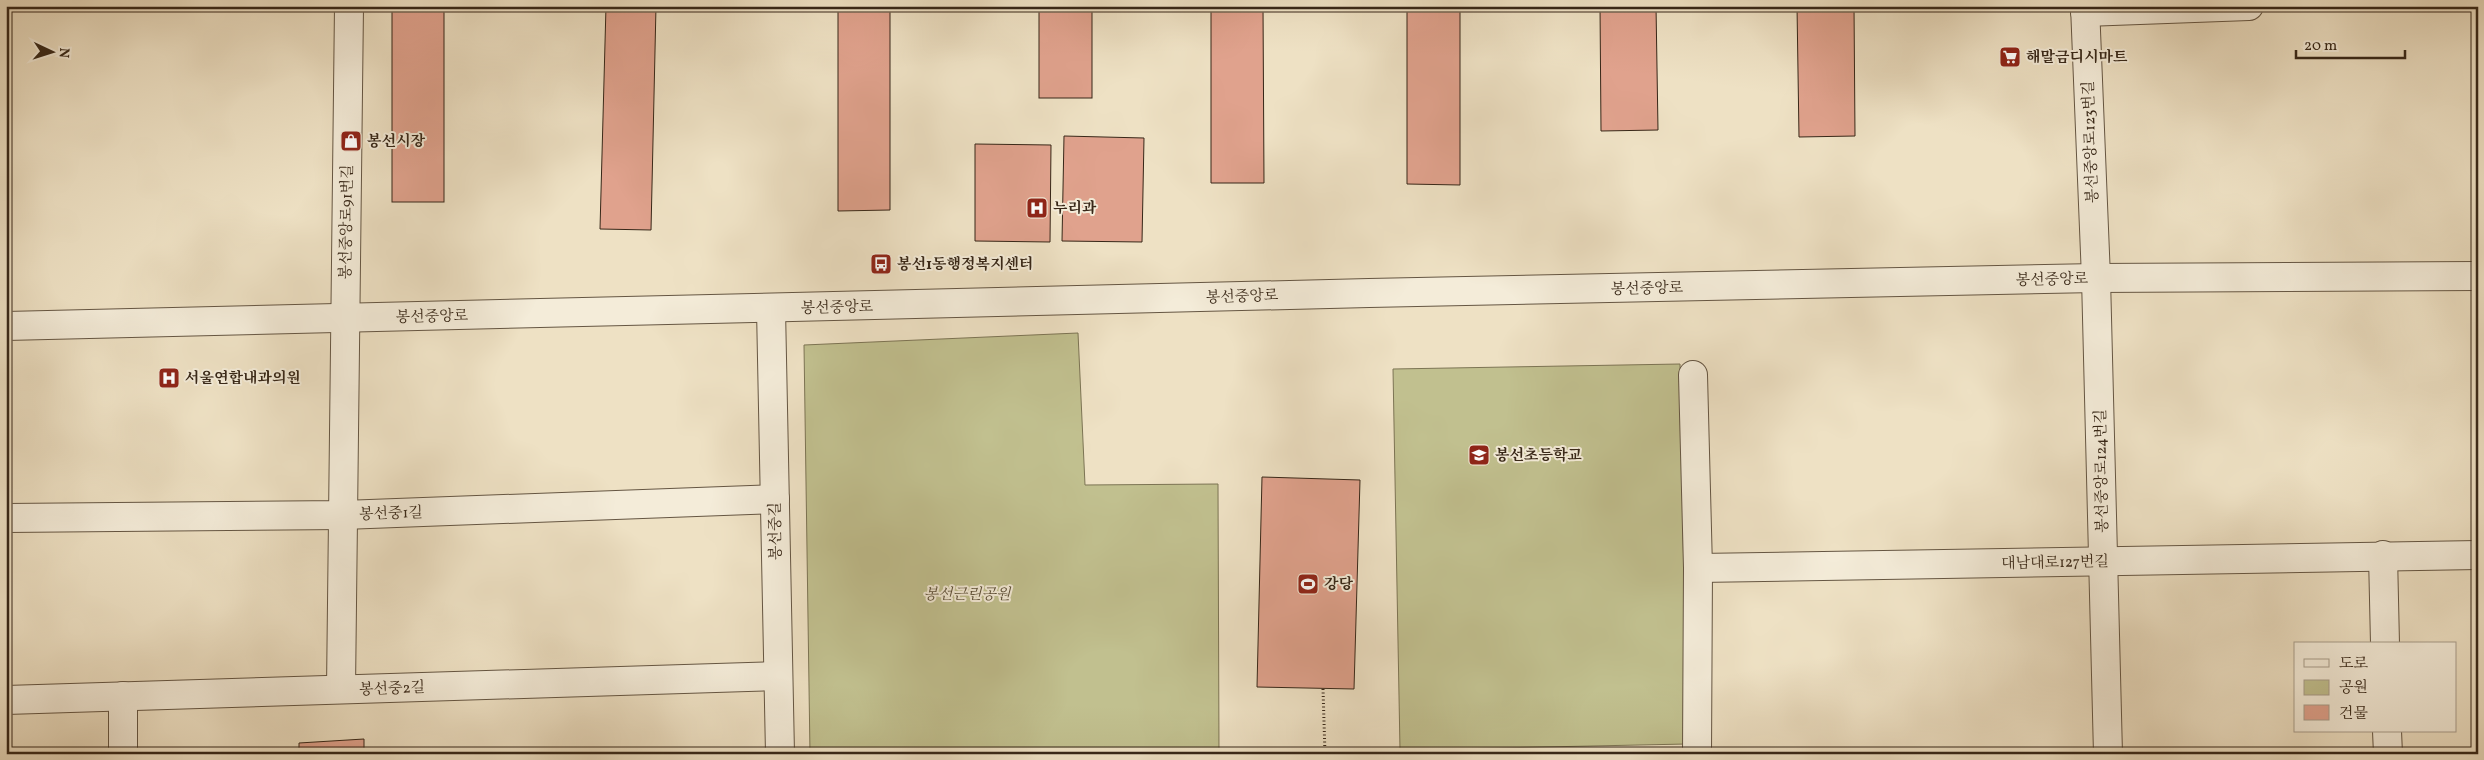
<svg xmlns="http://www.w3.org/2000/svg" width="2484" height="760" viewBox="0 0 2484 760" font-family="Vollkorn,'Noto Serif KR',serif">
<rect width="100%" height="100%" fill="#eee1c4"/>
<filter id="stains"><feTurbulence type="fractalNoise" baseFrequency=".004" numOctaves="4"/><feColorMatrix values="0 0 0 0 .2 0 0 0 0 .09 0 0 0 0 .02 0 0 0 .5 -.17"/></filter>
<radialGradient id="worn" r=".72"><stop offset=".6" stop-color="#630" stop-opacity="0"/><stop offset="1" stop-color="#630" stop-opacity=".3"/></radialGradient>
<g fill="#c1c08f" stroke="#7c7454">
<path d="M 1078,333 L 1085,485 L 1218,484 L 1219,754 L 810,754 L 804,345 Z"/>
<path d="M 1680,364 L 1687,744 L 1400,750 L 1393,369 Z"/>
</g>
<g fill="#e0a28d" stroke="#372718">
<rect x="392" y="6" width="52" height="196"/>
<path d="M 606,6 L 656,6 L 651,230 L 600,229 Z"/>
<path d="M 838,6 L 890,6 L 890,210 L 838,211 Z"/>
<rect x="1039" y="6" width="53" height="92"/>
<path d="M 1211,6 L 1263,6 L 1264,183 L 1211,183 Z"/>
<path d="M 1407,6 L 1460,6 L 1460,185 L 1407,184 Z"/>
<path d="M 1600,6 L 1656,6 L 1658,130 L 1601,131 Z"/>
<path d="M 1797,6 L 1854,6 L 1855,136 L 1799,137 Z"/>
<path d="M 1064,136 L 1144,138 L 1142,242 L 1062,241 Z"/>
<path d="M 975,144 L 1051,145 L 1050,242 L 975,241 Z"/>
<path d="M 1262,477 L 1360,480 L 1354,689 L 1257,687 Z"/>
<path d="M 364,739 L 364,754 L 299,754 L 299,743 Z"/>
</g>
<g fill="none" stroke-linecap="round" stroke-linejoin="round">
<g stroke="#655643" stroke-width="30">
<g id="minor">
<path d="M 2085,6 L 2096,278 L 2108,754"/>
<path d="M 2085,12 L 2249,6"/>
<path d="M 771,309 L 780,754"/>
<path d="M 6,326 L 1369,293 L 2096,278 L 2478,276"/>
<path d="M 1693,375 L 1698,568 L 1697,754"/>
<path d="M 6,518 L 343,515 L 775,499"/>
<path d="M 2383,555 L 2385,644"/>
<path d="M 1698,568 L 2478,555"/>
<path d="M 341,689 L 349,6"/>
<path d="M 6,700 L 778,676"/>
<path d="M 2387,731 L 2388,754"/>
<path d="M 123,754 L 123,696"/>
</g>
</g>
<path stroke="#372718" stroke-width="3" stroke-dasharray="1 2.5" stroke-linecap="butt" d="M 1323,689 L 1325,754"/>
<use href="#minor" stroke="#f4ecd9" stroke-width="28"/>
</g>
<defs>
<g id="supermarket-square" transform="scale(1.125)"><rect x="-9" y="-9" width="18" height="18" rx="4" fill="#8f2418" stroke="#f4ecd9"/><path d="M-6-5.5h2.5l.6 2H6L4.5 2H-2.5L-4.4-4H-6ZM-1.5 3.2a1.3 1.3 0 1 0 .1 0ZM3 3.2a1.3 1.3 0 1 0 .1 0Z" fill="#fff"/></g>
<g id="shop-square" transform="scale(1.125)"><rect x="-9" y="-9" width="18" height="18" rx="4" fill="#8f2418" stroke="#f4ecd9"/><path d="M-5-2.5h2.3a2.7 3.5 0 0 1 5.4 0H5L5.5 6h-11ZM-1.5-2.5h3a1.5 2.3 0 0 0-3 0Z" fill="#fff"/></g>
<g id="hospital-square" transform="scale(1.125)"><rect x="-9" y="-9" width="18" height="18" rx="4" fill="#8f2418" stroke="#f4ecd9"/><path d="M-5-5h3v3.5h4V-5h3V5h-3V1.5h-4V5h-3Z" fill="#fff"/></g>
<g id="bus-square" transform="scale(1.125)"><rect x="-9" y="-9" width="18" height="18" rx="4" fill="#8f2418" stroke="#f4ecd9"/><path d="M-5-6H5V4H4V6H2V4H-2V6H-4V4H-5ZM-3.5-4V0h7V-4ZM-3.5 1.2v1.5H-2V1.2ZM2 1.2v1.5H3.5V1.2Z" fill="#fff"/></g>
<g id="school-square" transform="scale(1.125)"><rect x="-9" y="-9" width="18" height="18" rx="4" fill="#8f2418" stroke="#f4ecd9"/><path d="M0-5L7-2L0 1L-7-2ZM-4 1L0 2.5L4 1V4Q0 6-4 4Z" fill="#fff"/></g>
<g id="stadium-square" transform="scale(1.125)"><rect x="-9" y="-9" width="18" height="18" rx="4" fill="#8f2418" stroke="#f4ecd9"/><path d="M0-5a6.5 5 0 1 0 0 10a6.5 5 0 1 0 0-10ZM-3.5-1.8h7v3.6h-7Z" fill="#fff"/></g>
</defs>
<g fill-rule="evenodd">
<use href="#supermarket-square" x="2010" y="57"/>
<use href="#shop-square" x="351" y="141"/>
<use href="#hospital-square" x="1037" y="208"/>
<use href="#bus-square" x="881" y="264"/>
<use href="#hospital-square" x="169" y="378"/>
<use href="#school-square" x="1479" y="455"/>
<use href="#stadium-square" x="1308" y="584"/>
</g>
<g text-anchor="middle" stroke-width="4" stroke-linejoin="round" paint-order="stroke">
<g font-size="15" font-weight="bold" fill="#372718" stroke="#f4ecd9" text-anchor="start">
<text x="2026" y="62">해말금디시마트</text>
<text x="367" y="146">봉선시장</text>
<text x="1053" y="213">누리과</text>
<text x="897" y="269">봉선1동행정복지센터</text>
<text x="185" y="383">서울연합내과의원</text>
<text x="1495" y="460">봉선초등학교</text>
<text x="1324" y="589">강당</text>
</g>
<g font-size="15" fill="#372718" stroke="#f4ecd9">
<text transform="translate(2090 142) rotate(-92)" y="5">봉선중앙로123번길</text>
<text transform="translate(346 222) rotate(-89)" y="5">봉선중앙로91번길</text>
<text transform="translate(2052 279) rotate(-1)" y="5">봉선중앙로</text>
<text transform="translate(1647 288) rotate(-1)" y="5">봉선중앙로</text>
<text transform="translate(1242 296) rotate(-2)" y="5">봉선중앙로</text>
<text transform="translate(837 307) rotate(-1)" y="5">봉선중앙로</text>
<text transform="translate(432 316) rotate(-1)" y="5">봉선중앙로</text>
<text transform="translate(2101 471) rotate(-91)" y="5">봉선중앙로124번길</text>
<text transform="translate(391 513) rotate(-2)" y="5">봉선중1길</text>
<text transform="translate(775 531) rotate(-91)" y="5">봉선중길</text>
<text transform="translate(2055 562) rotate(-1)" y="5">대남대로127번길</text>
<text transform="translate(392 688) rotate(-2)" y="5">봉선중2길</text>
</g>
<g font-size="15" font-style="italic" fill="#5a4d36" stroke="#f4ecd9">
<text x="967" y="599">봉선근린공원</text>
</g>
</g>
<rect width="2484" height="760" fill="none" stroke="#eee1c4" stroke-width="25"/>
<rect x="8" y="8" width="2469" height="745" fill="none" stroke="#372718" stroke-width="2.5"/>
<rect x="12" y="12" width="2459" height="735" fill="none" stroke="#372718"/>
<rect x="2294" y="642" width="162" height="90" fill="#f4ecd9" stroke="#a89d8c"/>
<rect x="2304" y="659" width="25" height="8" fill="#f4ecd9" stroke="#a89d8c"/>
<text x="2339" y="668" font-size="15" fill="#372718">도로</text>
<rect x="2304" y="680" width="25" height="15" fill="#c1c08f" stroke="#a89d8c"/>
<text x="2339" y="692" font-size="15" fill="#372718">공원</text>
<rect x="2304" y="705" width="25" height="15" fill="#e0a28d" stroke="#a89d8c"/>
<text x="2339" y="718" font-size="15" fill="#372718">건물</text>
<g transform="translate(52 52) rotate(94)" stroke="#f4ecd9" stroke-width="4" paint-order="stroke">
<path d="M0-4L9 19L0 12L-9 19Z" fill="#372718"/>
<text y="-8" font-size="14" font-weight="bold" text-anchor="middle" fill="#372718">N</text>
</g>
<path d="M2296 50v8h109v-8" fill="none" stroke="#372718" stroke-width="2.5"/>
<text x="2304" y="50" font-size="15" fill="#372718" stroke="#f4ecd9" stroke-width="4" paint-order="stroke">20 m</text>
<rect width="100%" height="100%" filter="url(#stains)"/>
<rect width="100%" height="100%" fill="url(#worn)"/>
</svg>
